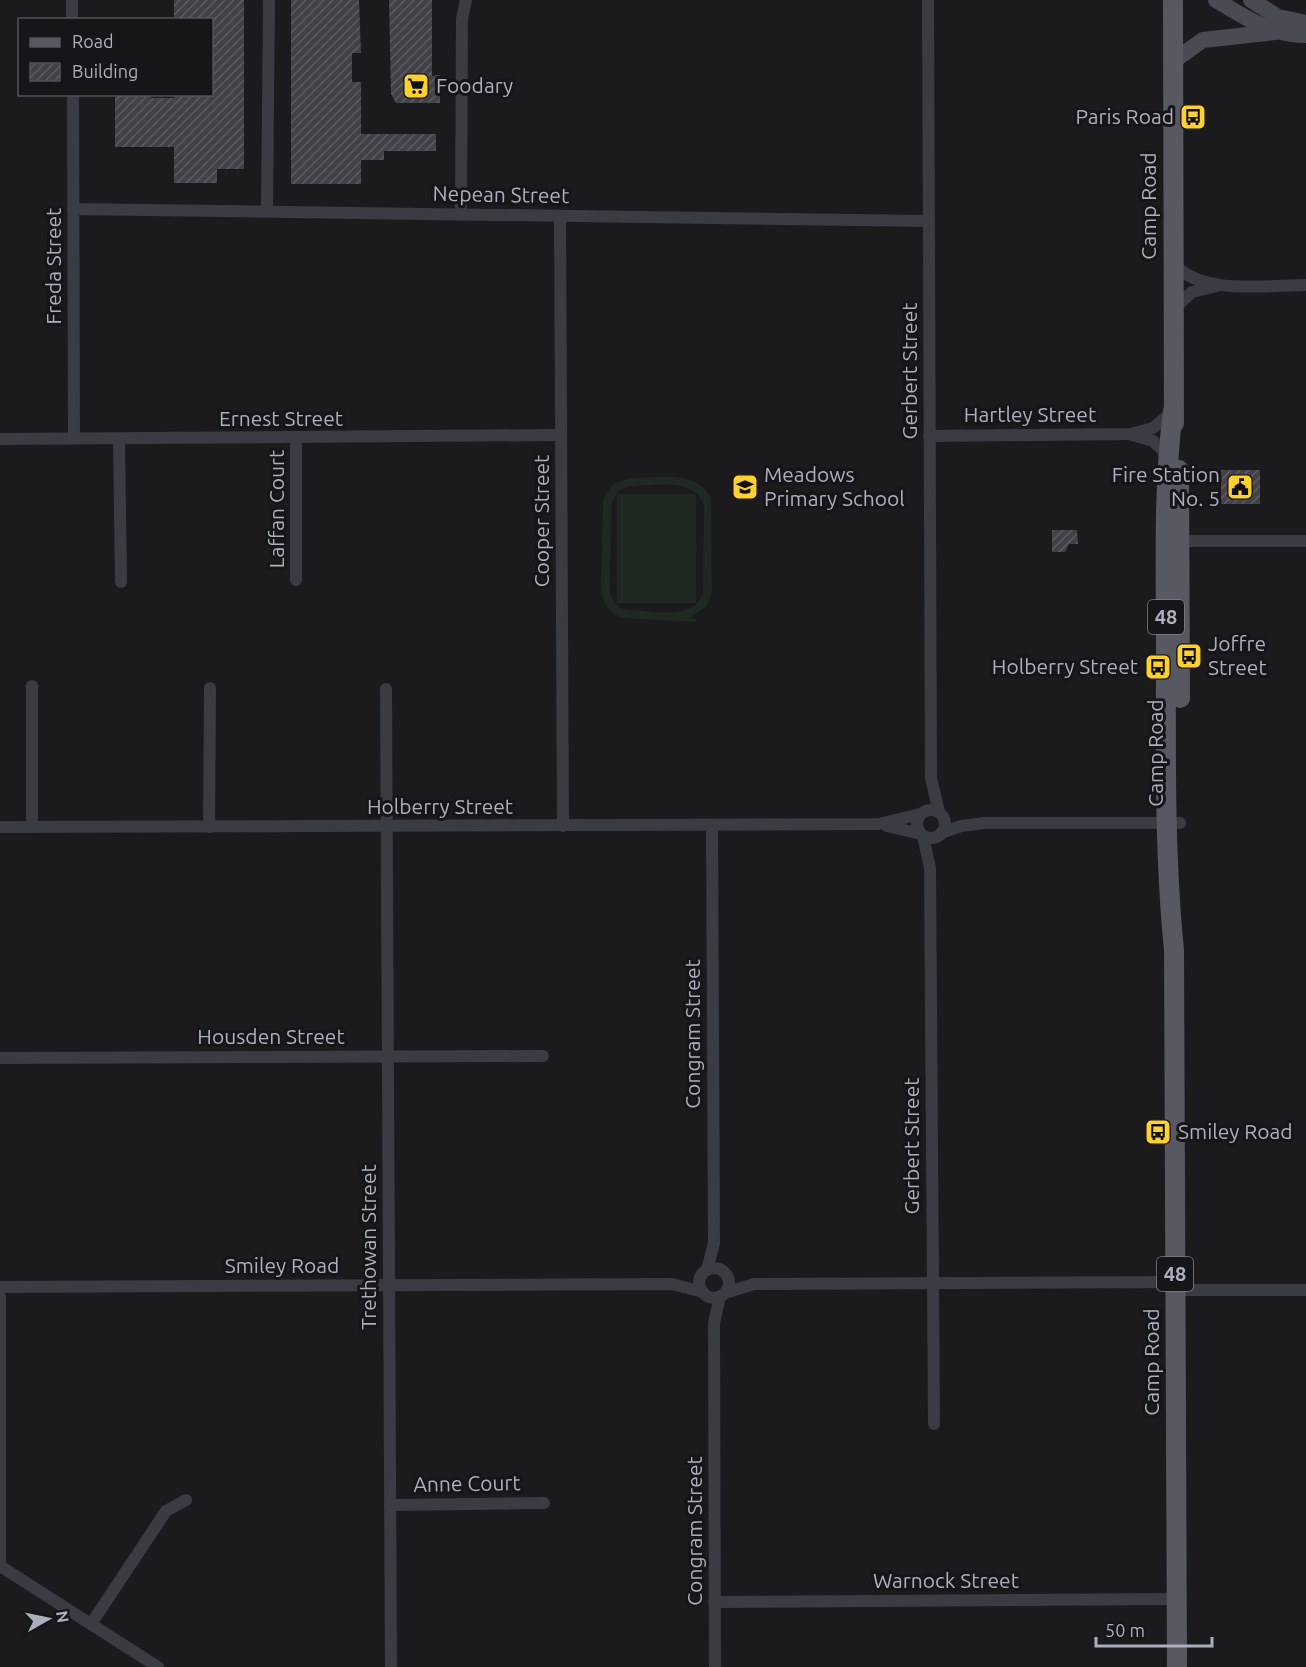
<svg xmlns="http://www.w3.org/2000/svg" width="1306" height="1667" viewBox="0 0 1306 1667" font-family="Ubuntu,sans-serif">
<defs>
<pattern id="building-hatch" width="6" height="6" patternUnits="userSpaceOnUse" patternTransform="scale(1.5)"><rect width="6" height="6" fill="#424248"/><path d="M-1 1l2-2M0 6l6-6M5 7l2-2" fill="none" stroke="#5b5b61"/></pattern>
</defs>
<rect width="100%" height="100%" fill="#1b1a1d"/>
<g fill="#1f2922" fill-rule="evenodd">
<path d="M 631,478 C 658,478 697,469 711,498 L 712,592 L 707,606 L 690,618 L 696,619 L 696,622 L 623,618 C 610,614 603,604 601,590 L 603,499 L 613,484 ZM 629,486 C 654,486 697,476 704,507 L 703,592 C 696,621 652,611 629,610 C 617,609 611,601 610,589 L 611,505 L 618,491 Z"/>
<rect x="617" y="494" width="79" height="109"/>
</g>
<g fill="url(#building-hatch)">
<path d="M 174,0 L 244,0 L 244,169 L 217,169 L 217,183 L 174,183 L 174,147 L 115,147 L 115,94 L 151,94 L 151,98 L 174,98 L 174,94 L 212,94 L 212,20 L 174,20 Z"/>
<path d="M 291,0 L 359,0 L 361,53 L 352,53 L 352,82 L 361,82 L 361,134 L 436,134 L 436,151 L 384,151 L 384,160 L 361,160 L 361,184 L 291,184 Z"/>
<path d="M 389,0 L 432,0 L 432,76 L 440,75 L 440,103 L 396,103 L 391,94 Z"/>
<rect x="1221" y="470" width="39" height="34"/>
<path d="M 1052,530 L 1077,530 L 1078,544 L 1069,544 L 1065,552 L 1052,552 Z"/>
</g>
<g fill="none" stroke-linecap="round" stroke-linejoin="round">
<g stroke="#3b3b43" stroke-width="12">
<path d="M 72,0 L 72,20"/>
<path d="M 928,0 L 931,778 L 939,812"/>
<path d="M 73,94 L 74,438"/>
<path d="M 73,209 L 929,221"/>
<path d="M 267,211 L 269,0"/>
<path d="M 461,214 L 462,19 L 466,0"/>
<path d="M 560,216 L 563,826"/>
<path d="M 1173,263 C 1201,296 1266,285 1306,285"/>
<path d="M 1173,310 L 1192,292 L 1217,286"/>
<path d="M 1132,435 L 1153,441 L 1168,455"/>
<path d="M 929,436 L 1131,434 L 1153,428 L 1173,411"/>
<path d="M 296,438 L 296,580"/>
<path d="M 0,439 L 561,435"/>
<path d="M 119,439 L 121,582"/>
<path d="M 1173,541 L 1306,541"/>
<path d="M 386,689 L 391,1667"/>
<circle cx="931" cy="824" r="14"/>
<path d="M 887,826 L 921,834"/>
<path d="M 0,827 L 879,824 L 920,814"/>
<path d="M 32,827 L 32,686"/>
<path d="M 209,827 L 210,688"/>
<path d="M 941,833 L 961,826 L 985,823 L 1180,823"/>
<path d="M 923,836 L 930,868 L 934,1424"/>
<path d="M 0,1058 L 543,1056"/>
<circle cx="714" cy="1283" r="15"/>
<path d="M 707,1270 L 714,1243 L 712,825"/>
<path d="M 0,1287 L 672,1284 L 703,1292"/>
<path d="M 1175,1290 L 1306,1290"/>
<path d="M 725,1293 L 754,1284 L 1175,1282"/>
<path d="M 0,1297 L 0,1566"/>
<path d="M 390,1505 L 544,1503"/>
<path d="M 0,1566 L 158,1667"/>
<path d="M 714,1602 L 1177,1599"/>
<path d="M 91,1624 L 166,1511 L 186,1500"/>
<path d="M 715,1667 L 714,1323 L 720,1296"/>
</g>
<g stroke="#494a53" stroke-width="16">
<path d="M 1216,0 C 1246,18 1270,35 1306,35"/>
<path d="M 1251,0 L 1278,17 L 1306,23"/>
<path d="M 1172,62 L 1203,40 L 1275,32"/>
</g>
<g stroke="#575862" stroke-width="20">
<path d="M 1173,0 L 1174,423"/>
<path d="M 1173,411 C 1163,490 1166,569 1166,648 C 1166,749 1164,850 1174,950 L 1177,1667"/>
<path d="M 1179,470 L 1180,698"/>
</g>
</g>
<defs>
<g id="supermarket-square" transform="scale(1.35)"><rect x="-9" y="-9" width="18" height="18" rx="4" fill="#ffd130" stroke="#161518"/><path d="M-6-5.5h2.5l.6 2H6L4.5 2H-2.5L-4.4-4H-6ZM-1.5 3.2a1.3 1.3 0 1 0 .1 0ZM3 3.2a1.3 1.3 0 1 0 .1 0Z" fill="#111"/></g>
<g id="bus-square" transform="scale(1.35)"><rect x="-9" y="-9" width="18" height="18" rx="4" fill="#ffd130" stroke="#161518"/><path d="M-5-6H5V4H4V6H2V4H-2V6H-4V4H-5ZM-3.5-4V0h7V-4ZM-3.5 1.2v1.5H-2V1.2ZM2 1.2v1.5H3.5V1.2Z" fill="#111"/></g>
<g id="school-square" transform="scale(1.35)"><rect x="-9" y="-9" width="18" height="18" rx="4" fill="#ffd130" stroke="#161518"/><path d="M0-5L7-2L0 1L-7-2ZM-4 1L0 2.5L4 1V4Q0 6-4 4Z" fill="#111"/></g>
<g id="civic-square" transform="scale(1.35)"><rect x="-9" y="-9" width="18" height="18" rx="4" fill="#ffd130" stroke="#161518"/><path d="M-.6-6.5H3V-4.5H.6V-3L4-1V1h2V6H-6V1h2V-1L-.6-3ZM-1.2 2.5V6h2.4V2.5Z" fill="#111"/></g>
</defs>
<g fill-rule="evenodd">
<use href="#supermarket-square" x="416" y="86"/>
<use href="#bus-square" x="1193" y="117"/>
<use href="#school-square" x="745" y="487"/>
<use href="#civic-square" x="1240" y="487"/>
<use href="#bus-square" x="1189" y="656"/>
<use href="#bus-square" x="1158" y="667"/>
<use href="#bus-square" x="1158" y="1132"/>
</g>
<g text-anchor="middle" stroke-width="6" stroke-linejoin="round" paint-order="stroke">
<g fill="#161518" stroke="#7f818c" stroke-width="1.5">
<rect x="1148" y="600" width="36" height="34" rx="4.5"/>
<rect x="1157" y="1257" width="36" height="34" rx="4.5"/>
</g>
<g font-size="20" font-weight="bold" fill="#acafbe">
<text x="1166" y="624">48</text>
<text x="1175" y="1281">48</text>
</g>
<g font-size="21" fill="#acafbe" stroke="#161518" text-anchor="start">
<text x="436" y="93">Foodary</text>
<text x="1174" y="124" text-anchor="end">Paris Road</text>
<text x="764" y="482">Meadows<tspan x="764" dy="24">Primary School</tspan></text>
<text x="1220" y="482" text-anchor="end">Fire Station<tspan x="1220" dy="24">No. 5</tspan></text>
<text x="1208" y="651">Joffre<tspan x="1208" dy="24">Street</tspan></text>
<text x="1138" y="674" text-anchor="end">Holberry Street</text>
<text x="1178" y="1139">Smiley Road</text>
</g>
<g font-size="21" fill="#acafbe" stroke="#161518">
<text transform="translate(501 195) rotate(1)" y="7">Nepean Street</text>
<text transform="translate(1149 206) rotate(-90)" y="7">Camp Road</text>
<text transform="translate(54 266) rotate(-90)" y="7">Freda Street</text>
<text transform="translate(910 371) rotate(-90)" y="7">Gerbert Street</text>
<text x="1030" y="422">Hartley Street</text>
<text x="281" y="426">Ernest Street</text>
<text transform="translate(277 509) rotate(-90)" y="7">Laffan Court</text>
<text transform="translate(542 521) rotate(-90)" y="7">Cooper Street</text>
<text transform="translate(1156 753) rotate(-90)" y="7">Camp Road</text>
<text x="440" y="814">Holberry Street</text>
<text transform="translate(693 1034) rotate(-90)" y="7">Congram Street</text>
<text x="271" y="1044">Housden Street</text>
<text transform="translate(912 1146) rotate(-90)" y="7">Gerbert Street</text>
<text transform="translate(369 1247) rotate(-90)" y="7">Trethowan Street</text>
<text x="282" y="1273">Smiley Road</text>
<text transform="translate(1152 1362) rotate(-90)" y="7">Camp Road</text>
<text transform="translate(467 1484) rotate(-1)" y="7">Anne Court</text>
<text transform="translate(695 1531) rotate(-90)" y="7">Congram Street</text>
<text x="946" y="1588">Warnock Street</text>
</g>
</g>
<rect x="18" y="18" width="195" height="78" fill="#161518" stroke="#52535a" stroke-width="1.5"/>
<rect x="30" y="38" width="30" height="9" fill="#575862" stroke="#52535a" stroke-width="1.5"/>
<text x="72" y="48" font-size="18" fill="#acafbe">Road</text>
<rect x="30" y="63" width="30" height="18" fill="url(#building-hatch)" stroke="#52535a" stroke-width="1.5"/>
<text x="72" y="78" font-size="18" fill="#acafbe">Building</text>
<g transform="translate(48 1619) rotate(81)" stroke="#161518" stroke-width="4.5" paint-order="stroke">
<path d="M0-4.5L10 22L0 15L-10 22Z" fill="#acafbe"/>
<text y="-9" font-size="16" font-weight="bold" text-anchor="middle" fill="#acafbe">N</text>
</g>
<path d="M1096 1637v9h116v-9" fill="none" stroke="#acafbe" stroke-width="3"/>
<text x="1105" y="1637" font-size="18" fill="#acafbe" stroke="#161518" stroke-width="4.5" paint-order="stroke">50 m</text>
</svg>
